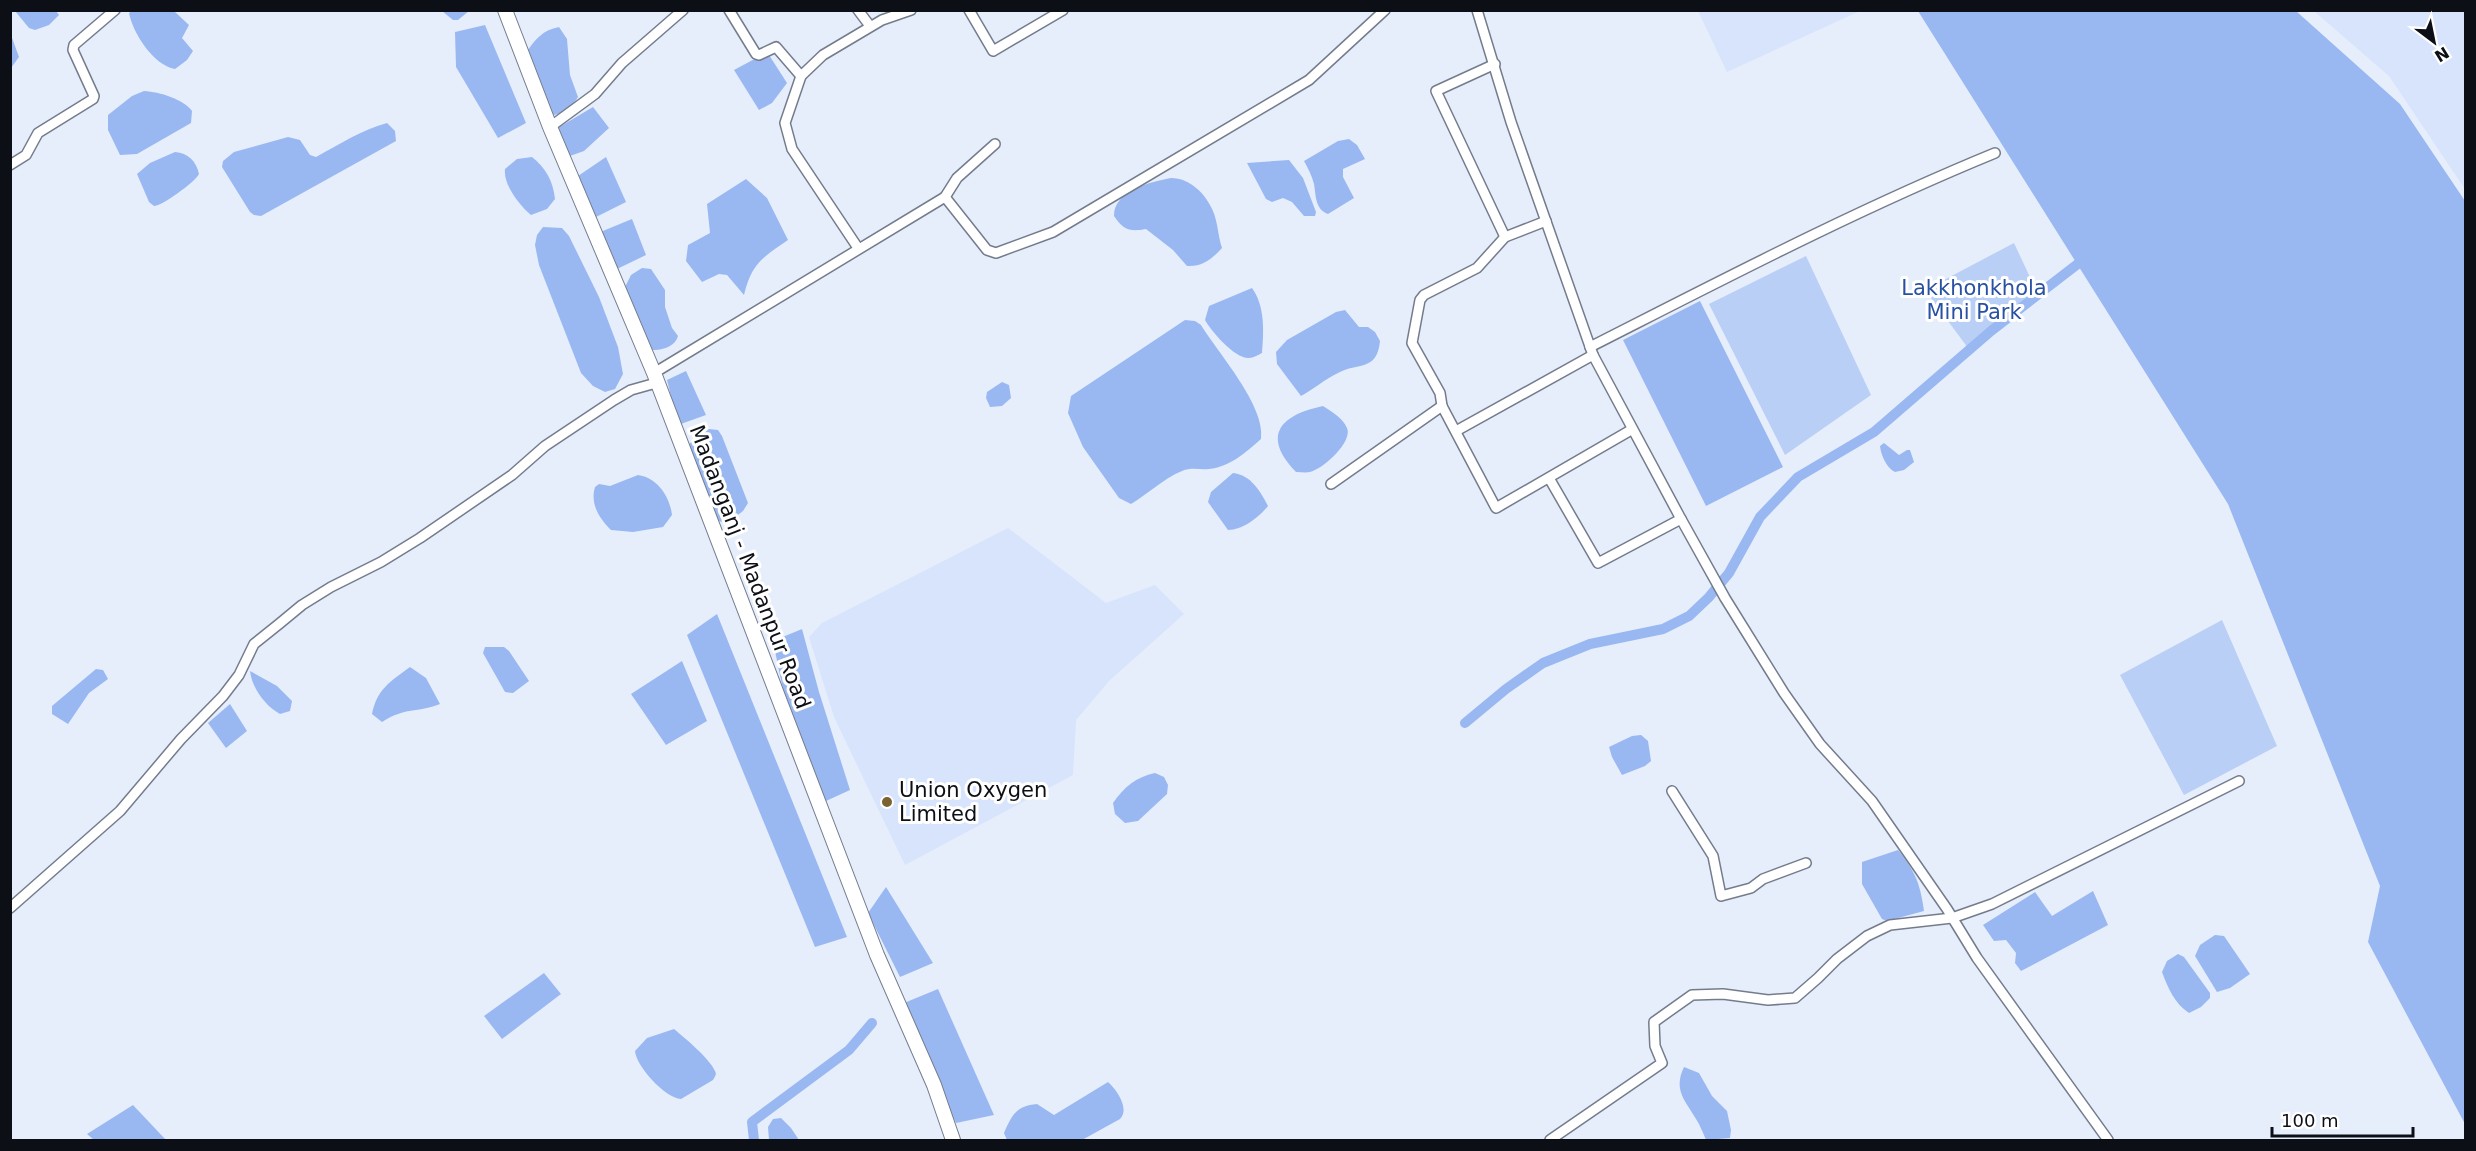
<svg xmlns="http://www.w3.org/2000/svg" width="2476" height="1151" viewBox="0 0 2476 1151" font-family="'DejaVu Sans',sans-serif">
<rect width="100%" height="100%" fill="#e6eefc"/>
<g fill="#d7e4fc">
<path d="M 1698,11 L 1860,11 L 1727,72 Z"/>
<path d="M 2314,11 L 2465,11 L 2465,189 L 2389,76 Z"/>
<path d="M 1008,528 L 1106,603 L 1155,585 L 1184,614 L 1109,681 L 1076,720 L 1073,775 L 905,865 L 834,717 L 809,637 L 822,623 Z"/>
</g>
<g fill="#b9cff6">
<path d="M 2014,243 L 2036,290 L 1968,348 L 1925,290 Z"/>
<path d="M 1806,256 L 1871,395 L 1785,455 L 1709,304 Z"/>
<path d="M 2222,620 L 2277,746 L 2184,795 L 2120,675 Z"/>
</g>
<g fill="#99b8f2">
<path d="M 15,11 L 56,11 L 59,15 L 49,25 L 35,30 L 29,28 Z"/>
<path d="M 132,11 L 174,11 L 189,25 L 182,38 L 193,51 L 187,60 L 175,69 C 153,65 133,33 129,13 Z"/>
<path d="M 442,11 L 469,11 L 458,20 L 453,20 Z"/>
<path d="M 1918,11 L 2296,11 L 2400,104 L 2465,201 L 2465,1124 L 2368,942 L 2380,886 L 2228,504 Z"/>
<path d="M 485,25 L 526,123 L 498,138 L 456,67 L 455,32 Z"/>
<path d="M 559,27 L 567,39 L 570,75 L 578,97 C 573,106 564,113 554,115 L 550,113 L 526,53 C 535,39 543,30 559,27 Z"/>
<path d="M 11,35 L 19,57 L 11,68 L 10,68 Z"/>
<path d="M 762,55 L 769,55 L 787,83 L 772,103 L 759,110 L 734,70 Z"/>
<path d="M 144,91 C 160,92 183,99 192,111 L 191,123 L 137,154 L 120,155 L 108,130 L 108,115 L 132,96 Z"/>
<path d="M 593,107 L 609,128 L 584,151 L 567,157 L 556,129 Z"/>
<path d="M 387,123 L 395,131 L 396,141 L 261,216 L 254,215 L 250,212 L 222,167 L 223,161 L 234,152 L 288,137 L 300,140 L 310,155 L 316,157 C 340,144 361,130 387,123 Z"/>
<path d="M 1349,139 L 1357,145 L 1365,159 L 1343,169 L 1343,177 L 1354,198 L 1328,214 C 1315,209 1316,196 1314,184 C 1312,176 1308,168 1304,161 L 1338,141 Z"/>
<path d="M 175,152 C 188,153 196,161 199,174 C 195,182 162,206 154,206 L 149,202 L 137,174 L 150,163 Z"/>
<path d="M 532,157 C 546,168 553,181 555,199 L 547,209 L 531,215 C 519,205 503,184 505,169 L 517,159 Z"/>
<path d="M 606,157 L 626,202 L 594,218 L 578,176 Z"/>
<path d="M 1289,160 L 1303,178 L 1316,212 L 1315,216 L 1304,216 L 1292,202 L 1283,198 L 1272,202 L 1266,199 L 1247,163 Z"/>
<path d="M 1171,178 C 1190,178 1206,194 1213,211 C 1218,223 1218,236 1222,248 C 1212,259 1202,267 1187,266 L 1173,250 L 1146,229 C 1130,232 1123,230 1114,216 C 1114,190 1151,182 1171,178 Z"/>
<path d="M 746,179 L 767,198 L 788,240 C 762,258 752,263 744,295 L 727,275 L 719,274 L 702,282 L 686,261 L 688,245 L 710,233 L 707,204 Z"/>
<path d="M 632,219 L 646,255 L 617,269 L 598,233 Z"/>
<path d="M 543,227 L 562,228 L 569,236 L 599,297 L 618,347 L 623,374 L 615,389 L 605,392 L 593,386 L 581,373 L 539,265 L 535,245 L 537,235 Z"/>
<path d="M 642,268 L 651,269 L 665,290 L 665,307 L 672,328 L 678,336 C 675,348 658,352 647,349 L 623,291 L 631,275 Z"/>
<path d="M 1252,288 C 1265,306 1264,331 1262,353 C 1258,355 1253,358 1249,358 C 1235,359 1211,331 1205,320 L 1209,306 Z"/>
<path d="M 1700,301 L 1783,467 L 1706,506 L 1623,340 Z"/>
<path d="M 1345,310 L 1359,327 L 1368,327 L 1375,332 L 1380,341 C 1377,372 1358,362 1338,373 C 1325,379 1314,389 1301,396 L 1277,364 L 1276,352 L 1287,340 L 1336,312 Z"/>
<path d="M 1185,320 L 1195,321 L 1201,325 C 1218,353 1266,406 1261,439 C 1246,452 1230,467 1209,469 C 1199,470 1192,467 1182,471 C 1164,478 1148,494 1131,504 L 1119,498 L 1083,447 L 1068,413 L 1071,396 Z"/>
<path d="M 686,371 L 706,415 L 678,425 L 667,380 Z"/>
<path d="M 1002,382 L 1009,385 L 1011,398 L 1002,406 L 990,407 L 986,398 L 987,392 Z"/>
<path d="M 1323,406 C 1332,412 1343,418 1347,428 C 1353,442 1323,469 1310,472 C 1306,473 1301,472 1296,472 C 1261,436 1280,415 1323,406 Z"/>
<path d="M 709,429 L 718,430 L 722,436 L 748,503 L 743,511 L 726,524 L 717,520 L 711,500 L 687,449 L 690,443 Z"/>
<path d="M 1884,443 L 1899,455 L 1907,450 L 1910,450 L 1914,462 L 1904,470 L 1895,472 C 1887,468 1881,456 1880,446 Z"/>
<path d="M 1233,473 C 1251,475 1260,491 1268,506 C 1259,517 1243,530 1228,530 L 1208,502 L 1211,492 Z"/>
<path d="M 638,475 C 658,478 670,497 672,515 L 663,527 L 633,532 L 611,530 C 599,518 590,504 595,487 L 599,484 L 610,486 Z"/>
<path d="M 717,614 L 847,937 L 815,947 L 687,635 Z"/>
<path d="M 802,629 L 819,692 L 850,790 L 826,801 C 797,768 782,685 773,641 Z"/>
<path d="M 485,647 L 504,647 L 509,651 L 529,681 L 513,693 L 505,692 L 483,653 Z"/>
<path d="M 682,661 L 707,721 L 666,745 L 631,694 Z"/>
<path d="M 410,667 L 426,678 L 440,704 C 417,713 405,707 382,722 L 372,714 C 377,689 391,681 410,667 Z"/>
<path d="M 96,669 L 103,670 L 108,679 L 89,693 L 68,724 L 52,714 L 52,706 Z"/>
<path d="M 250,671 L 277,686 L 292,701 L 290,711 L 280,714 C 265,706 252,688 250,671 Z"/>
<path d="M 230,704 L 247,731 L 226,748 L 208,723 Z"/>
<path d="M 1641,735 L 1648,741 L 1651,761 L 1645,766 L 1622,775 L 1612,757 L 1609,747 L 1632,736 Z"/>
<path d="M 1155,773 L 1164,777 L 1168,785 L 1167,794 L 1138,821 L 1125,823 L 1115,814 L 1113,803 C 1124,787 1136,777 1155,773 Z"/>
<path d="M 1898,850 C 1915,871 1920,883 1924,911 L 1887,921 L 1882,919 L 1862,884 L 1862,862 Z"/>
<path d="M 886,887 L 933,963 L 900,977 L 868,913 Z"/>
<path d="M 2093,891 L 2108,925 L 2021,971 L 2015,963 L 2016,953 L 2006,940 L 1994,941 L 1983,925 L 2035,892 L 2052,916 Z"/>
<path d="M 2215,935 L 2224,936 L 2250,974 L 2230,988 L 2217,992 L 2195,956 L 2200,945 Z"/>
<path d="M 2178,954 L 2184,957 L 2210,993 L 2210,998 L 2201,1007 L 2189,1013 C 2174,1003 2168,988 2162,972 L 2167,961 Z"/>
<path d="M 544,973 L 561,994 L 502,1039 L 484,1016 Z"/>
<path d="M 938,989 L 994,1115 L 956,1123 L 945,1101 L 904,1003 Z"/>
<path d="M 674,1029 C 685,1038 710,1059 715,1071 C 717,1075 715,1076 713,1080 L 681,1099 C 665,1098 636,1066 635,1051 L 647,1038 Z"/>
<path d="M 1684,1067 L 1699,1073 L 1712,1096 L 1727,1111 L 1731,1130 L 1730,1138 L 1706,1140 C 1703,1133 1700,1125 1696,1119 C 1685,1100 1673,1090 1684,1067 Z"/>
<path d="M 1108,1082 C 1117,1090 1130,1109 1120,1119 L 1082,1140 L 1007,1140 L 1004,1133 C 1012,1115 1016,1106 1037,1104 L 1054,1115 Z"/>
<path d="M 133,1105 L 166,1140 L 94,1140 L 87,1134 Z"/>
<path d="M 781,1118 L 791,1128 L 799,1140 L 769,1140 L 768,1127 L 773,1119 Z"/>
</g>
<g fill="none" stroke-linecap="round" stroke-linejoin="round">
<g stroke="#99b8f2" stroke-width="10">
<path d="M 1465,723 L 1506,689 L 1543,663 L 1590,644 L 1663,629 L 1689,616 L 1709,597 L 1729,573 L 1760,517 L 1798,477 L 1874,432 L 1991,331 L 2088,256"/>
<path d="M 754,1140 L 752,1122 L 849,1050 L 872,1023"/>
</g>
<g stroke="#747c8c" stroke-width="12">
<g id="minor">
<path d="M 729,10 L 756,54 L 759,55 L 776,47 L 801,76"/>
<path d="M 858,10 L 870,26"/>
<path d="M 969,10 L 993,51 L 1063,10"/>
<path d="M 1477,10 L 1511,122 L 1593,355 L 1681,519 L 1725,598 L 1784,693 L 1820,744 L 1872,801 L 1947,909 L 1977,958 L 2108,1140"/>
<path d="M 1495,64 L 1436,91 L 1505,237"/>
<path d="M 550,127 L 595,94 L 622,63 L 683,10"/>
<path d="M 10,165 L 26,155 L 38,133 L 93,99 L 94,96 L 73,50 L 74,45 L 115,10"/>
<path d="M 945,197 L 957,178 L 995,144"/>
<path d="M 858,248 L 792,149 L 785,123 L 801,76 L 823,55 L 882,20 L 911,10"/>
<path d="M 1590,347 C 1724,279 1856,210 1995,153"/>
<path d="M 654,373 L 945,197 L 987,250 L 996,253 L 1053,232 L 1309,80 L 1385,10"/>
<path d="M 1442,406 L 1440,393 L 1412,343 L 1420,300 L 1424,295 L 1477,268 L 1505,237 L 1546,221"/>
<path d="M 1456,431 L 1593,355"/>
<path d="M 1549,478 L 1598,563 L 1681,519"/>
<path d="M 1331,484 L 1442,406 L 1496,508 L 1631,430"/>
<path d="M 1672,791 L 1713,856 L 1721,896 L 1751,888 L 1763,879 L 1806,863"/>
<path d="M 10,908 L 120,811 L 181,739 L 223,696 L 239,675 L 254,644 L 279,624 L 302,605 L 331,587 L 381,562 L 420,538 L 512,475 L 545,446 L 614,400 L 631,390 L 656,383"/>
<path d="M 1550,1140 L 1662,1063 L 1655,1046 L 1654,1022 L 1692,995 L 1723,994 L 1768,1000 L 1795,998 L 1818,978 L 1837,959 L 1867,936 L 1890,925 L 1952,918 L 1992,904 L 2239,781"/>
</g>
</g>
<g stroke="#747c8c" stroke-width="16">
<path id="primary" d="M 505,10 L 550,127 L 654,373 L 877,955 L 934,1085 L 953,1140"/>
</g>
<use href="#minor" stroke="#fff" stroke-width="9"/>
<use href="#primary" stroke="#fff" stroke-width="14"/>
</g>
<circle fill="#7a6232" stroke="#fff" stroke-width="2" cx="887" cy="802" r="6"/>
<g text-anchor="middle" stroke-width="6" stroke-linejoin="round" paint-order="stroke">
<g font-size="21" fill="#2851a4" stroke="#fff">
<text x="1974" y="295">Lakkhonkhola<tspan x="1974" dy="24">Mini Park</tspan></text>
</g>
<g font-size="21" fill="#0c0f15" stroke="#fff">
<text transform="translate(750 567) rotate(69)" y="7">Madanganj - Madanpur Road</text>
</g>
<g font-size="21" fill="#0c0f15" stroke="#fff" text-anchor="start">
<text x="899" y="797">Union Oxygen<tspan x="899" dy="24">Limited</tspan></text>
</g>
</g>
<rect width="2476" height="1151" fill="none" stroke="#0c0f15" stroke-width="24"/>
<g transform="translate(2434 42) rotate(148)" stroke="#ffffff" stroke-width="4.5" paint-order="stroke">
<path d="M0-4.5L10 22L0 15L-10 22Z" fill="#0c0f15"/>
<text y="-9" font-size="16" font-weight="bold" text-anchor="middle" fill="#0c0f15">N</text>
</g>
<path d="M2272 1127v9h141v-9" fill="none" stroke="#0c0f15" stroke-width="3"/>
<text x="2281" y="1127" font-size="18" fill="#0c0f15" stroke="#ffffff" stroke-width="4.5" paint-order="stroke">100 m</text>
</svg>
